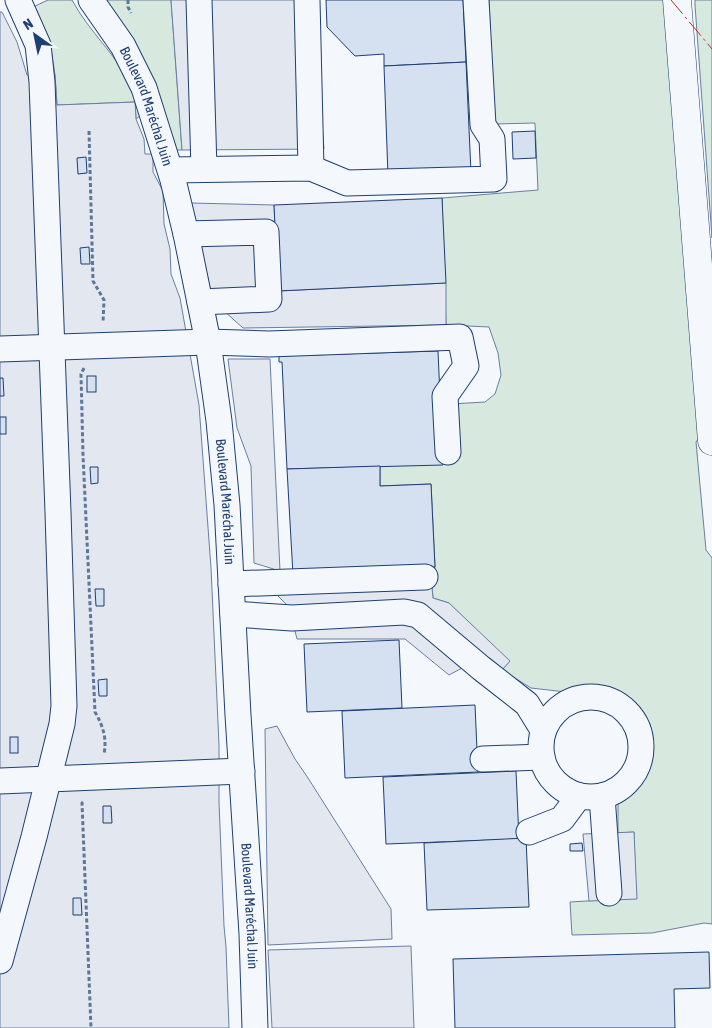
<svg xmlns="http://www.w3.org/2000/svg" width="712" height="1028" viewBox="0 0 712 1028" font-family="'Asap Condensed',sans-serif">
<rect width="100%" height="100%" fill="#f4f7fb"/>
<g fill="#d7e8df" stroke="#687fa3">
<path d="M 48,0 L 72,0 C 89,32 118,56 133,89 C 137,97 138,107 141,115 L 136,119 L 135,102 L 57,105 L 55,75 L 50,42 L 33,7 Z"/>
<path d="M 104,0 L 171,0 L 182,150 L 174,150 Z"/>
<path d="M 489,0 L 667,0 L 703,432 L 696,442 L 706,550 L 712,558 L 712,924 L 704,923 L 652,933 L 572,935 L 570,902 L 636,898 L 634,832 L 618,833 L 618,803 L 632,790 L 643,774 L 649,755 L 648,736 L 643,719 L 630,704 L 619,695 L 601,689 L 566,692 L 531,688 L 502,670 L 509,662 L 449,603 L 433,598 L 431,577 L 435,567 L 431,484 L 380,486 L 380,466 L 453,463 L 451,404 L 485,402 L 495,394 L 501,375 L 498,353 L 489,327 L 446,325 L 442,198 L 538,190 L 535,123 L 494,124 Z"/>
<path d="M 695,0 L 712,0 L 712,238 L 695,5 Z"/>
</g>
<g fill="#e3e8f0" stroke="#687fa3">
<path d="M 171,0 L 318,0 L 319,91 L 324,149 L 182,150 Z"/>
<path d="M 0,12 L 2,12 L 17,42 L 27,75 L 55,75 L 57,105 L 135,102 L 136,119 L 144,139 L 145,154 L 153,154 L 153,172 L 163,191 L 164,224 L 170,249 L 171,274 L 180,298 L 199,405 L 211,568 L 219,745 L 219,802 L 224,926 L 226,947 L 229,1028 L 0,1028 Z"/>
<path d="M 191,203 L 274,205 L 278,291 L 446,283 L 446,325 L 243,328 L 213,301 Z"/>
<path d="M 228,359 L 270,359 L 280,571 L 254,563 L 251,466 L 237,428 Z"/>
<path d="M 431,577 L 433,598 L 449,603 L 510,661 L 502,670 L 464,667 L 449,675 L 405,639 L 297,639 L 289,607 L 270,588 Z"/>
<path d="M 277,726 L 295,759 L 308,778 L 391,909 L 392,939 L 268,945 L 265,729 Z"/>
<path d="M 634,832 L 637,899 L 589,901 L 583,834 Z"/>
<path d="M 411,946 L 414,1028 L 272,1028 L 268,950 Z"/>
</g>
<g fill="#d5e0f0" stroke="#1d3f73">
<path d="M 326,0 L 463,0 L 466,62 L 384,66 L 384,54 L 355,56 L 327,27 Z"/>
<path d="M 466,62 L 471,173 L 388,176 L 384,66 Z"/>
<path d="M 535,131 L 536,158 L 513,159 L 512,132 Z"/>
<path d="M 86,157 L 87,173 L 78,174 L 77,158 Z"/>
<path d="M 442,198 L 446,283 L 278,291 L 274,205 Z"/>
<path d="M 89,247 L 90,264 L 81,264 L 80,248 Z"/>
<path d="M 438,351 L 443,465 L 287,469 L 282,362 L 279,362 L 279,356 Z"/>
<rect x="87" y="376" width="9" height="16"/>
<path d="M 0,378 L 3,378 L 4,396 L 0,396 Z"/>
<rect x="0" y="417" width="6" height="17"/>
<path d="M 380,466 L 380,486 L 431,484 L 435,567 L 293,575 L 287,469 Z"/>
<path d="M 90,467 L 98,467 L 98,483 L 91,484 Z"/>
<path d="M 95,589 L 104,589 L 104,606 L 96,606 Z"/>
<path d="M 399,640 L 402,708 L 307,712 L 304,644 Z"/>
<path d="M 107,679 L 107,696 L 99,696 L 98,680 Z"/>
<path d="M 475,705 L 478,772 L 345,778 L 342,711 Z"/>
<rect x="10" y="737" width="8" height="16"/>
<path d="M 516,771 L 519,839 L 386,844 L 383,777 Z"/>
<path d="M 103,806 L 111,806 L 112,823 L 103,823 Z"/>
<path d="M 526,838 L 529,907 L 427,910 L 424,843 Z"/>
<path d="M 582,843 L 583,851 L 570,851 L 570,844 Z"/>
<path d="M 73,898 L 81,898 L 82,915 L 73,915 Z"/>
<path d="M 709,952 L 710,988 L 674,989 L 675,1028 L 455,1028 L 453,959 Z"/>
</g>
<g fill="none" stroke-linecap="round" stroke-linejoin="round">
<g stroke="#1d3f73" stroke-width="27">
<g id="minor">
<path id="s1" d="M 91,0 L 123,46 L 144,88 L 173,180 L 186,234 L 208,342 L 219,421 L 227,505 L 238,715 L 252,934 L 255,1028"/>
<path d="M 199,0 L 204,169"/>
<path d="M 307,0 L 311,168"/>
<path d="M 171,170 L 311,168 L 347,183 L 494,179 L 492,139 L 483,125 L 476,0"/>
<path d="M 186,234 L 266,232 L 269,299 L 200,302"/>
<path d="M 0,349 L 208,342 L 269,344 L 460,337 L 466,366 L 445,396 L 448,452"/>
<path d="M 231,584 L 425,577"/>
<path d="M 233,614 L 292,618 L 404,612 L 418,615 L 481,668 L 527,704 L 543,730"/>
<circle cx="591" cy="747" r="50"/>
<path d="M 483,759 L 542,757"/>
<path d="M 0,781 L 242,771"/>
<path d="M 602,796 L 609,893"/>
<path d="M 529,832 L 562,819 L 579,796"/>
<path d="M 0,961 L 34,837 L 62,724 L 64,706 L 58,512 L 42,82 L 38,45 L 18,0"/>
</g>
</g>
<g stroke="#1d3f73" stroke-width="29">
<path id="highway" d="M 677,0 L 712,441"/>
</g>
<g stroke="#5e769c" stroke-width="3" stroke-dasharray="4 2.5" stroke-linecap="butt">
<path d="M 128,0 L 128,7 L 131,13"/>
<path d="M 89,131 L 93,281 L 104,300 L 103,323"/>
<path d="M 84,368 L 81,374 L 83,455 L 95,712 C 103,726 107,738 104,754"/>
<path d="M 83,802 L 82,803 L 91,1028"/>
</g>
<use href="#minor" stroke="#f4f7fb" stroke-width="25"/>
<use href="#highway" stroke="#f4f7fb" stroke-width="28"/>
<path stroke="#c62828" stroke-width="1" stroke-dasharray="18 4 2.5 4" stroke-linecap="butt" d="M 671,0 L 712,49"/>
</g>
<g text-anchor="middle" stroke-width="4" stroke-linejoin="round" paint-order="stroke">
<g font-size="14" fill="#1d3f73" stroke="#f4f7fb">
<text dy="5" stroke="none"><textPath href="#s1" startOffset="121">Boulevard Maréchal Juin</textPath></text>
<text dy="5" stroke="none"><textPath href="#s1" startOffset="526">Boulevard Maréchal Juin</textPath></text>
<text dy="5" stroke="none"><textPath href="#s1" startOffset="931">Boulevard Maréchal Juin</textPath></text>
</g>
</g>
<g transform="translate(35 35) rotate(327)" stroke="#f4f7fb" stroke-width="4" paint-order="stroke">
<path d="M0-4L9 19L0 12L-9 19Z" fill="#1d3f73"/>
<text y="-8" font-size="14" font-weight="bold" text-anchor="middle" fill="#1d3f73">N</text>
</g>
</svg>
